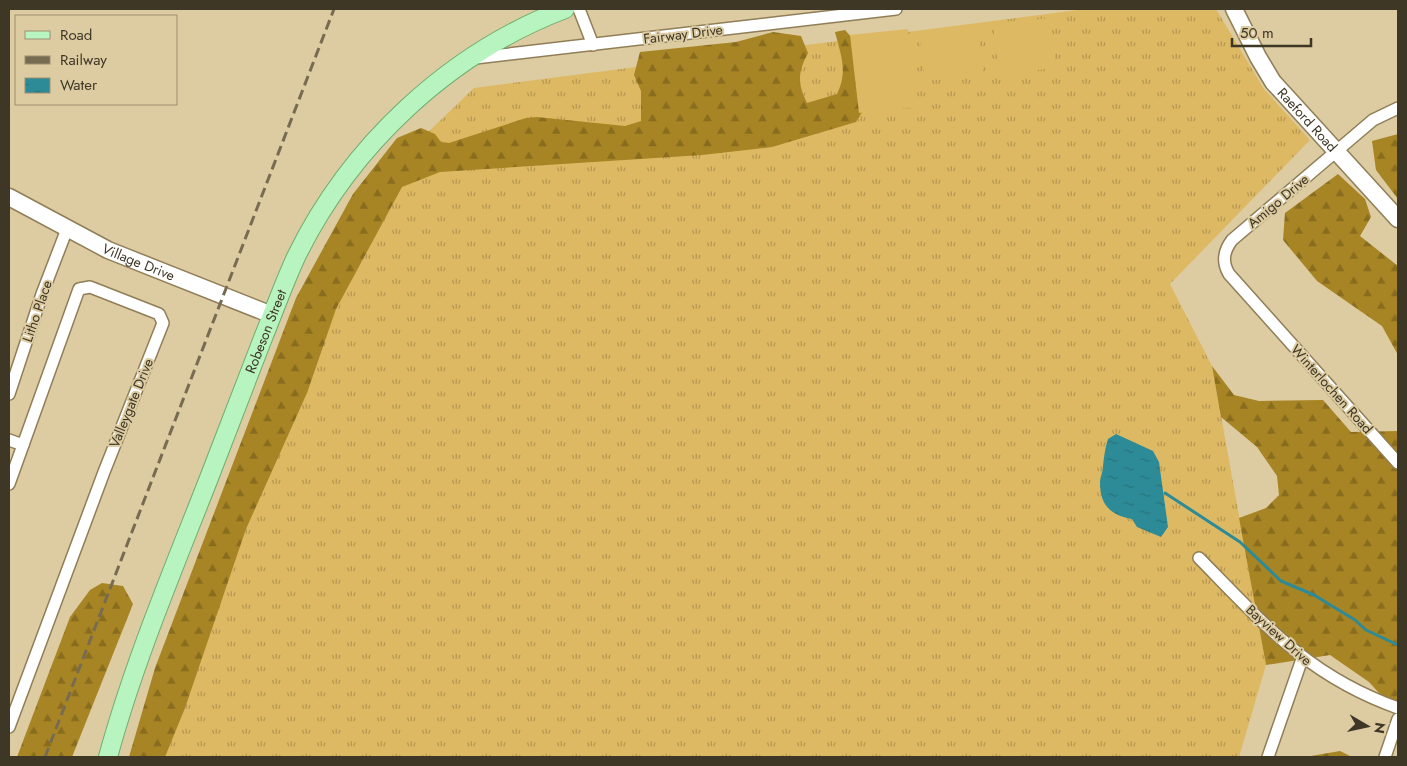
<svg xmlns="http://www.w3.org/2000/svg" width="1407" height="766" viewBox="0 0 1407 766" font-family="Jost,sans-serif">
<defs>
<pattern id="grass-tufts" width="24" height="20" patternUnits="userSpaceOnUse" patternTransform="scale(1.25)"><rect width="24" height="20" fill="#ddb963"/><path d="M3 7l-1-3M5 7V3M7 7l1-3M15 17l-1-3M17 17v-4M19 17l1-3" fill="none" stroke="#b59751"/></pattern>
<pattern id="forest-firs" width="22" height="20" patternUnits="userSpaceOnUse" patternTransform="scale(1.25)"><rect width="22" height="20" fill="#a78424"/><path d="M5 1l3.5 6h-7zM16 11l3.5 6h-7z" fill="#896d1f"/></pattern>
<pattern id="water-ripples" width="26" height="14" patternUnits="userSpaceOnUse" patternTransform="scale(1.25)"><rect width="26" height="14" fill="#2d8b97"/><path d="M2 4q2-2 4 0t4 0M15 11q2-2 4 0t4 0" fill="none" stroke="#28727b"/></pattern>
</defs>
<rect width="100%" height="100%" fill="#ddcba1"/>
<path fill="url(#grass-tufts)" d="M 1085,9 L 1216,9 L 1264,89 L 1310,140 L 1170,284 L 1212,366 L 1266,665 L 1239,757 L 146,757 L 371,187 L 474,88 Z"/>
<g fill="url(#forest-firs)">
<path d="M 845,30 L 861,48 L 869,101 L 856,122 L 772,147 L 702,155 L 440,172 L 402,187 L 336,309 L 307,393 L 246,529 L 185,708 L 165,757 L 129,757 L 155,668 L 296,298 L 353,194 L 397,138 L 421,128 L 435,134 L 441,142 L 449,143 L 526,118 L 537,117 L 625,126 L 641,121 L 641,91 L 634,75 L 640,52 L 736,42 L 773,32 L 801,36 L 808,53 C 798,72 797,83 807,103 L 837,94 C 848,72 841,55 835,32 Z"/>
<path d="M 1398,134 L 1398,199 L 1376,170 L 1372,141 Z"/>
<path d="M 1338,174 L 1365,199 L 1371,217 L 1360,236 L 1398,266 L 1398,355 L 1382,326 L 1317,281 L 1283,240 L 1285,213 Z"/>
<path d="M 1212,366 L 1234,395 L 1259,401 L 1323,400 L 1351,432 L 1398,431 L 1398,714 L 1369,682 L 1330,655 L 1266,665 L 1239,518 L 1266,508 L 1279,495 L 1277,476 L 1257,447 L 1221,417 Z"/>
<path d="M 102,583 L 123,586 L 133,604 L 72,757 L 17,757 L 70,617 L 90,590 Z"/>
<path d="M 1340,751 L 1352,757 L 1305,757 Z"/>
</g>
<g fill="#ddb963">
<path d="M 1050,18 L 1056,68 L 999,74 L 993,24 Z"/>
<path d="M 977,24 L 983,75 L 925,81 L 919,31 Z"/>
<path d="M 908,29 L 916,107 L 859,113 L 850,35 Z"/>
</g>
<path fill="url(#water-ripples)" d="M 1116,434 L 1153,451 L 1159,462 L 1168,527 L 1161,537 L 1137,527 L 1132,519 C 1110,515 1100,505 1100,482 C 1100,477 1103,472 1103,466 C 1104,457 1105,448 1108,439 Z"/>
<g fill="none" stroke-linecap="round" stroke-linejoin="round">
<path stroke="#2d8b97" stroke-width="3" d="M 1165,493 L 1240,542 L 1281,581 L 1314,595 L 1355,620 L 1366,630 L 1398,645"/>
<g stroke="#8f7e57" stroke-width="14">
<g id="street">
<path d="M 579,9 L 593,45"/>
<path d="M 475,58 L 896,9"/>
<path d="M 1398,108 L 1373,120 L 1232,240 C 1223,252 1222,262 1229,274 L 1398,463"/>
<path d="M 9,394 L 42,294 L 67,229"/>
<path d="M 9,440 L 23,445"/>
<path d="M 9,484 L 79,289 L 90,287 L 159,314 L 163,323 L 104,472 L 9,727"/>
<path d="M 1199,558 C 1264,624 1308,676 1398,708"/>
<path d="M 1268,757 L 1302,659"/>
<path d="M 1385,757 L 1398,719"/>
</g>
</g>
<g stroke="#8f7e57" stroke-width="19">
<g id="secondary">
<path id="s1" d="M 1234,9 L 1258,57 L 1273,82 L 1398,219"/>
<path id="s2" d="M 9,197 L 108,250 L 272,315"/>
</g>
</g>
<g stroke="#6ead6e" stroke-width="20">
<g id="primary">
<path id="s3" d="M 108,757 C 134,662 173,570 209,478 C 227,431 245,384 263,338 C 274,311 284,283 296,257 C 350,146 449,53 565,9"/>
</g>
</g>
<use href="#street" stroke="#fff" stroke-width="11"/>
<use href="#secondary" stroke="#fff" stroke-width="16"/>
<use href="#primary" stroke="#b8f4bf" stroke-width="18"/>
<path stroke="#776c52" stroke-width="3" stroke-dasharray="10 5" stroke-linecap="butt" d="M 45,757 L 334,9"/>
</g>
<g text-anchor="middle" stroke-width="4" stroke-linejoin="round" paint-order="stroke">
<g font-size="14" fill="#3e3726" stroke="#ddcba1">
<text transform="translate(683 34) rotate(-7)" y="5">Fairway Drive</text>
<text dy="5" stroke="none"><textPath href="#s1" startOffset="134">Raeford Road</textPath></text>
<text transform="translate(1278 201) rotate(-40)" y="5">Amigo Drive</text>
<text dy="5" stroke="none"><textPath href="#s2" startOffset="145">Village Drive</textPath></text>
<text transform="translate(37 311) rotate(-71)" y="5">Litho Place</text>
<text dy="5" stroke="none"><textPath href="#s3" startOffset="454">Robeson Street</textPath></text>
<text transform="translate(1332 389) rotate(48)" y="5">Winterlochen Road</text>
<text transform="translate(131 403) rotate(-68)" y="5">Valleygate Drive</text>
<text transform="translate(1279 635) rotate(42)" y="5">Bayview Drive</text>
</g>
</g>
<rect width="1407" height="766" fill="none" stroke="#3e3726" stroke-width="20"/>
<rect x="15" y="15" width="162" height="90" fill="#ddcba1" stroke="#9d9070"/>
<rect x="25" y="31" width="25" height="8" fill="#b8f4bf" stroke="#9d9070"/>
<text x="60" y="40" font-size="15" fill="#3e3726">Road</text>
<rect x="25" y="56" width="25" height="8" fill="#776c52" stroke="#9d9070"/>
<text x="60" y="65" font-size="15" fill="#3e3726">Railway</text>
<rect x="25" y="78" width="25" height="15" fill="url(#water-ripples)" stroke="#9d9070"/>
<text x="60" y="90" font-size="15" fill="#3e3726">Water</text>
<g transform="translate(1367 726) rotate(99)" stroke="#ddcba1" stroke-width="4" paint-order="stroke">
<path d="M0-4L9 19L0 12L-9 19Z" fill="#3e3726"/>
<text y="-8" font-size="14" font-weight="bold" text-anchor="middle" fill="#3e3726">N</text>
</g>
<path d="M1232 38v8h79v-8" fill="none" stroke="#3e3726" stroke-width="2.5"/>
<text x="1240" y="38" font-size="15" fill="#3e3726" stroke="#ddcba1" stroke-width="4" paint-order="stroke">50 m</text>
</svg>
